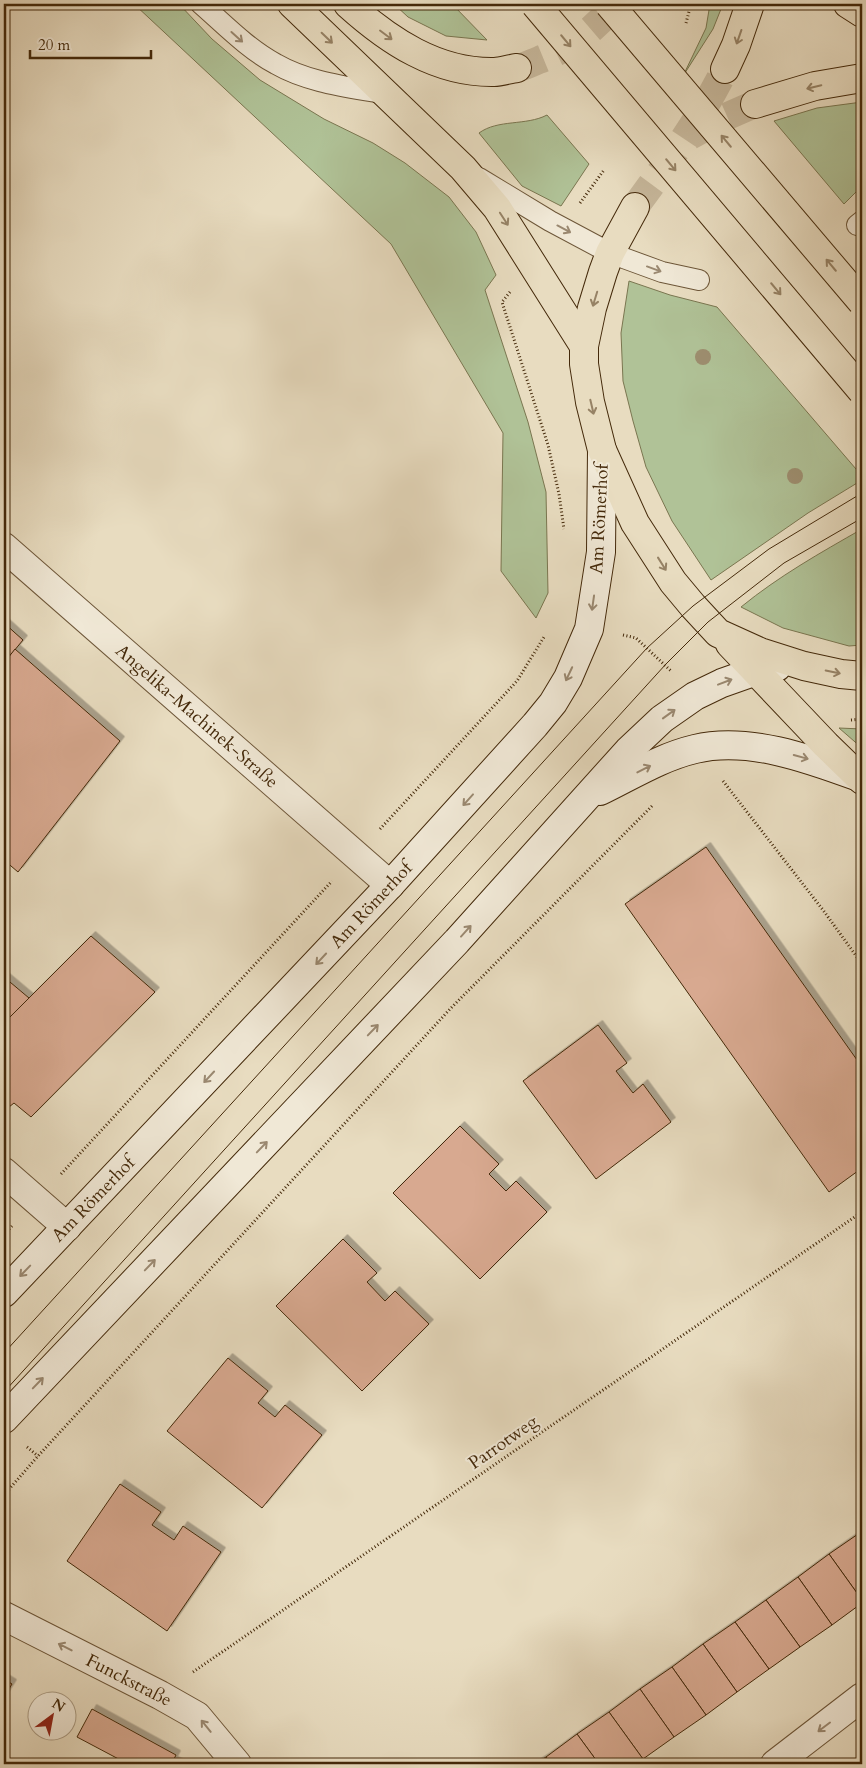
<svg xmlns="http://www.w3.org/2000/svg" width="866" height="1768" viewBox="0 0 866 1768" font-family="Cardo,serif">
<defs>
<filter id="shadow"><feDropShadow dx="4.5" dy="-4.5" stdDeviation="0" flood-color="#0004"/></filter>
</defs>
<rect width="100%" height="100%" fill="#e8dcc0"/>
<filter id="stains"><feTurbulence type="fractalNoise" baseFrequency=".004" numOctaves="4"/><feColorMatrix values="0 0 0 0 .2 0 0 0 0 .09 0 0 0 0 .02 0 0 0 .5 -.17"/></filter>
<radialGradient id="worn" r=".72"><stop offset=".6" stop-color="#630" stop-opacity="0"/><stop offset="1" stop-color="#630" stop-opacity=".3"/></radialGradient>
<g fill="#b0c297" stroke="#7a7650">
<path d="M 134,4 L 179,4 L 212,39 L 260,80 L 324,119 L 373,143 L 405,163 L 449,197 L 476,232 L 496,275 L 485,290 L 528,422 L 546,492 L 548,593 L 536,618 L 501,571 L 503,433 L 391,244 Z"/>
<path d="M 394,4 L 452,4 L 487,40 L 446,36 L 408,17 Z"/>
<path d="M 710,4 L 723,4 L 713,29 L 683,76 L 706,28 Z"/>
<path d="M 862,102 L 862,186 L 844,204 L 774,121 L 817,108 Z"/>
<path d="M 547,115 L 589,164 L 561,206 L 522,186 L 479,133 C 498,119 526,126 547,115 Z"/>
<path d="M 629,281 L 670,295 L 717,307 L 862,476 L 862,480 L 808,513 L 711,580 L 672,521 L 646,467 L 633,421 L 623,381 L 621,333 Z"/>
<path d="M 862,529 L 862,645 L 849,646 L 783,628 L 741,607 C 779,576 820,553 862,529 Z"/>
<path d="M 839,728 L 862,729 L 862,748 Z"/>
</g>
<g fill="#d8a990" stroke="#44290a" filter="url(#shadow)">
<path d="M 4,623 L 23,640 L 4,663 Z"/>
<path d="M 15,649 L 120,741 L 18,872 L 4,860 L 4,663 Z"/>
<path d="M 706,847 L 862,1067 L 862,1168 L 829,1192 L 625,904 Z"/>
<path d="M 91,936 L 155,992 L 31,1117 L 14,1103 L 9,1107 L 4,1103 L 4,1023 Z"/>
<path d="M 4,977 L 29,998 L 4,1023 Z"/>
<path d="M 598,1025 L 627,1063 L 616,1071 L 633,1093 L 643,1084 L 671,1122 L 596,1179 L 523,1081 Z"/>
<path d="M 460,1126 L 499,1164 L 489,1174 L 506,1191 L 516,1181 L 547,1212 L 480,1279 L 393,1193 Z"/>
<path d="M 343,1239 L 377,1273 L 367,1282 L 385,1301 L 395,1291 L 429,1324 L 362,1391 L 276,1306 Z"/>
<path d="M 228,1358 L 268,1391 L 258,1403 L 275,1417 L 285,1405 L 322,1435 L 262,1508 L 167,1431 Z"/>
<path d="M 120,1484 L 161,1512 L 152,1525 L 174,1540 L 183,1526 L 221,1552 L 167,1631 L 67,1561 Z"/>
<path d="M 861,1532 L 862,1534 L 862,1600 L 829,1554 Z"/>
<path d="M 829,1554 L 862,1600 L 862,1603 L 832,1625 L 798,1577 Z"/>
<path d="M 798,1577 L 832,1625 L 800,1647 L 766,1600 Z"/>
<path d="M 766,1600 L 800,1647 L 769,1669 L 735,1622 Z"/>
<path d="M 735,1622 L 769,1669 L 737,1692 L 703,1644 Z"/>
<path d="M 703,1644 L 737,1692 L 706,1715 L 672,1667 Z"/>
<path d="M 672,1667 L 706,1715 L 674,1737 L 640,1689 Z"/>
<path d="M 4,1679 L 12,1684 L 4,1697 Z"/>
<path d="M 640,1689 L 674,1737 L 643,1759 L 609,1712 Z"/>
<path d="M 92,1709 L 176,1755 L 173,1761 L 180,1764 L 128,1764 L 77,1737 Z"/>
<path d="M 609,1712 L 643,1759 L 636,1764 L 599,1764 L 577,1734 Z"/>
<path d="M 577,1734 L 599,1764 L 551,1764 L 546,1757 Z"/>
<path d="M 546,1757 L 551,1764 L 535,1764 Z"/>
</g>
<g fill="none" stroke-linecap="round" stroke-linejoin="round">
<g stroke="#c7b89c" stroke-width="28" stroke-dasharray="28 14" stroke-linecap="butt">
<path d="M 690,136 L 723,118 L 755,104"/>
<path d="M 635,207 C 668,162 701,118 725,69"/>
</g>
<path stroke="#c7b89c" stroke-width="28" stroke-dasharray="28 14" stroke-linecap="butt" d="M 517,68 C 524,67 531,63 539,60 C 570,48 595,30 615,4"/>
<g stroke="#6d5638" stroke-width="22">
<g id="service">
<path d="M 201,4 C 225,25 248,49 276,64 C 309,83 350,87 387,94"/>
<path d="M 479,178 L 550,221 L 610,253 L 662,272 L 699,280"/>
<path d="M 857,225 L 862,221"/>
</g>
</g>
<g stroke="#6d5638" stroke-width="30">
<g id="minor">
<path d="M 4,547 L 390,885"/>
<path d="M 4,1172 L 67,1227"/>
<path d="M 4,1616 L 160,1695 L 197,1716 L 237,1764"/>
<path d="M 775,1764 L 862,1697"/>
</g>
</g>
<g stroke="#44290a" stroke-width="30">
<g id="secondary">
<path d="M 600,791 C 631,776 661,757 695,749 C 748,736 810,759 859,777"/>
<path d="M 4,1293 L 390,885 L 535,725 L 553,703 L 568,678 L 589,629 L 601,552 L 602,450"/>
<path d="M 4,1419 L 457,941 L 628,751 L 662,719 L 695,696 L 722,683 L 756,671 L 777,667"/>
</g>
</g>
<g stroke="#44290a" stroke-width="30">
<g id="primary">
<path d="M 725,69 L 736,45 L 750,4"/>
<path d="M 755,104 L 815,86 L 862,78"/>
<path d="M 635,207 L 610,253 L 603,272 L 592,308 L 584,346 L 584,364 L 590,402 L 602,450 L 635,523 L 673,582 L 693,606 L 718,633 L 760,652 L 804,666 L 841,674 L 862,676"/>
<path d="M 730,644 L 826,745 L 862,780"/>
</g>
</g>
<g stroke="#44290a" stroke-width="30">
<g id="motorway">
<path d="M 292,4 L 463,168 L 497,208 L 584,346"/>
<path d="M 348,4 C 389,41 437,73 494,72 C 501,72 509,69 517,68"/>
<path d="M 848,4 L 862,13"/>
</g>
</g>
<g stroke="#44290a" stroke-width="3" stroke-dasharray="1 2.5" stroke-linecap="butt">
<path d="M 686,23 L 691,4"/>
<path d="M 580,203 L 604,170"/>
<path d="M 510,292 L 502,302 L 548,445 L 559,494 L 564,529"/>
<path d="M 623,635 L 636,638 L 671,671"/>
<path d="M 851,720 L 862,719"/>
<path d="M 723,781 L 823,910 L 862,964"/>
<path d="M 380,829 L 517,681 L 544,637"/>
<path d="M 61,1174 L 332,881"/>
<path d="M 4,1234 L 12,1226"/>
<path d="M 27,1447 L 38,1456"/>
<path d="M 4,1495 L 38,1456 L 451,1008 L 652,806"/>
<path d="M 193,1672 L 862,1212"/>
</g>
<use href="#service" stroke="#f0e8d6" stroke-width="20"/>
<use href="#minor" stroke="#f0e8d6" stroke-width="28"/>
<use href="#secondary" stroke="#f0e8d6" stroke-width="28"/>
<use href="#primary" stroke="#e8dcc0" stroke-width="28"/>
<use href="#motorway" stroke="#e8dcc0" stroke-width="28"/>
<g stroke="#44290a" stroke-width="1">
<path d="M 4,1353 L 647,648 L 693,606 L 769,549 L 862,493"/>
<path d="M 4,1392 L 666,664 L 708,622 L 784,563 L 862,518"/>
</g>
<g stroke="#44290a" stroke-width="30" stroke-linecap="butt">
<g id="motorway-bridge">
<path d="M 535,4 L 862,391"/>
<path d="M 609,4 L 862,302"/>
</g>
</g>
<use href="#motorway-bridge" stroke="#e8dcc0" stroke-width="28"/>
</g>
<g fill="#9d8e6f">
<circle cx="703" cy="357" r="8"/>
<circle cx="795" cy="476" r="8"/>
</g>
<defs><path id="oneway-shaft" d="M-6 0H5M1.5-3L5.5 0L1.5 3" fill="none" stroke-width="1.6" stroke-linecap="round" stroke-linejoin="round" transform="scale(1.25)"/></defs>
<g stroke="#968265">
<use href="#oneway-shaft" transform="translate(386 35) rotate(37)"/>
<use href="#oneway-shaft" transform="translate(739 37) rotate(109)"/>
<use href="#oneway-shaft" transform="translate(327 38) rotate(44)"/>
<use href="#oneway-shaft" transform="translate(566 41) rotate(50)"/>
<use href="#oneway-shaft" transform="translate(814 87) rotate(167)"/>
<use href="#oneway-shaft" transform="translate(726 141) rotate(-130)"/>
<use href="#oneway-shaft" transform="translate(671 165) rotate(50)"/>
<use href="#oneway-shaft" transform="translate(504 219) rotate(57)"/>
<use href="#oneway-shaft" transform="translate(831 265) rotate(-130)"/>
<use href="#oneway-shaft" transform="translate(776 289) rotate(50)"/>
<use href="#oneway-shaft" transform="translate(595 299) rotate(107)"/>
<use href="#oneway-shaft" transform="translate(592 407) rotate(77)"/>
<use href="#oneway-shaft" transform="translate(662 564) rotate(58)"/>
<use href="#oneway-shaft" transform="translate(833 672) rotate(12)"/>
</g>
<g stroke="#9a8870">
<use href="#oneway-shaft" transform="translate(237 37) rotate(42)"/>
<use href="#oneway-shaft" transform="translate(564 229) rotate(28)"/>
<use href="#oneway-shaft" transform="translate(654 269) rotate(20)"/>
<use href="#oneway-shaft" transform="translate(593 603) rotate(98)"/>
<use href="#oneway-shaft" transform="translate(569 674) rotate(115)"/>
<use href="#oneway-shaft" transform="translate(725 682) rotate(-21)"/>
<use href="#oneway-shaft" transform="translate(669 714) rotate(-36)"/>
<use href="#oneway-shaft" transform="translate(801 757) rotate(15)"/>
<use href="#oneway-shaft" transform="translate(644 769) rotate(-27)"/>
<use href="#oneway-shaft" transform="translate(468 800) rotate(132)"/>
<use href="#oneway-shaft" transform="translate(466 931) rotate(-48)"/>
<use href="#oneway-shaft" transform="translate(321 959) rotate(133)"/>
<use href="#oneway-shaft" transform="translate(373 1030) rotate(-46)"/>
<use href="#oneway-shaft" transform="translate(209 1077) rotate(133)"/>
<use href="#oneway-shaft" transform="translate(262 1147) rotate(-46)"/>
<use href="#oneway-shaft" transform="translate(150 1265) rotate(-46)"/>
<use href="#oneway-shaft" transform="translate(25 1271) rotate(134)"/>
<use href="#oneway-shaft" transform="translate(38 1383) rotate(-46)"/>
<use href="#oneway-shaft" transform="translate(65 1647) rotate(-153)"/>
<use href="#oneway-shaft" transform="translate(206 1726) rotate(-129)"/>
<use href="#oneway-shaft" transform="translate(824 1727) rotate(143)"/>
</g>
<g text-anchor="middle" stroke-width="4" stroke-linejoin="round" paint-order="stroke">
<g font-size="18" fill="#44290a" stroke="#f0e8d6">
<text transform="translate(599 519) rotate(-87)" y="6">Am Römerhof</text>
<text transform="translate(197 716) rotate(41)" y="6">Angelika-Machinek-Straße</text>
<text transform="translate(371 905) rotate(-47)" y="6">Am Römerhof</text>
<text transform="translate(93 1199) rotate(-46)" y="6">Am Römerhof</text>
<text transform="translate(503 1442) rotate(-35)" y="6">Parrotweg</text>
<text transform="translate(129 1680) rotate(27)" y="6">Funckstraße</text>
</g>
</g>
<rect width="866" height="1768" fill="none" stroke="#e8dcc0" stroke-width="20"/>
<rect x="5" y="5" width="856" height="1758" fill="none" stroke="#44290a" stroke-width="2.5"/>
<rect x="10" y="10" width="846" height="1748" fill="none" stroke="#44290a"/>
<g transform="translate(52 1716) rotate(32)"><circle r="24" fill="#f0e8d6" stroke="#ab9c84"/>
<path d="M0-4L9 19L0 12L-9 19Z" fill="#8f2418"/>
<text y="-8" font-size="14" font-weight="bold" text-anchor="middle" fill="#44290a">N</text>
</g>
<path d="M30 50v8h121v-8" fill="none" stroke="#44290a" stroke-width="2.5"/>
<text x="38" y="50" font-size="15" fill="#44290a" stroke="#f0e8d6" stroke-width="4" paint-order="stroke">20 m</text>
<rect width="100%" height="100%" filter="url(#stains)"/>
<rect width="100%" height="100%" fill="url(#worn)"/>
</svg>
